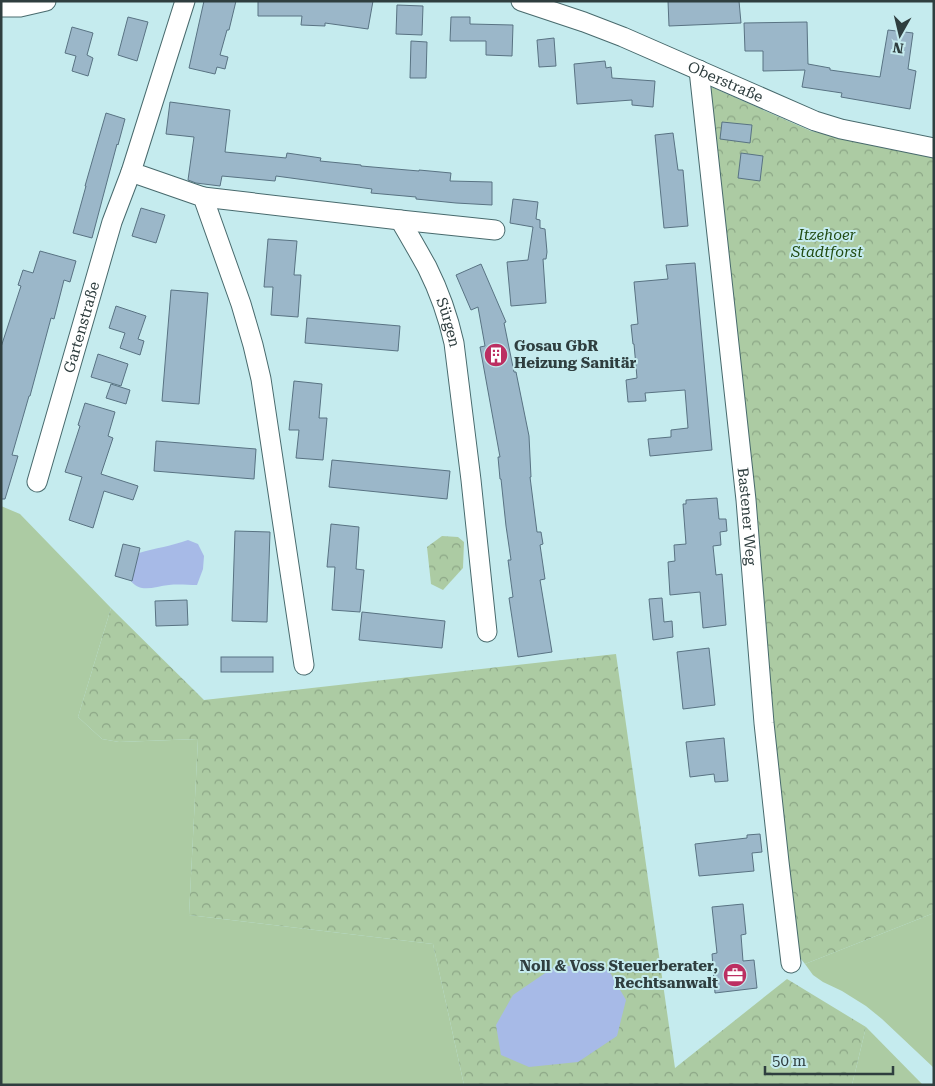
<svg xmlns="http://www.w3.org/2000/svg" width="935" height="1086" viewBox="0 0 935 1086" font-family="'Roboto Serif',serif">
<defs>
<pattern id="forest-crowns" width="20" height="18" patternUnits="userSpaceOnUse" patternTransform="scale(1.25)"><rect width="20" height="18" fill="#accba3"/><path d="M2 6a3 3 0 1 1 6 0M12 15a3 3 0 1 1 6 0" fill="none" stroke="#8ca686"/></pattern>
</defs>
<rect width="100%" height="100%" fill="#c5ebee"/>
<g fill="#accba3">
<path d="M 1,506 L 20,514 L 111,608 L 78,717 L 102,739 L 119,742 L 198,739 L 189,915 L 433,944 L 464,1085 L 1,1085 Z"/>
<path d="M 934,913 L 934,1068 L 882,1019 L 866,1006 L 842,991 L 823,982 L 813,975 L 805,964 Z"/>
<path d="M 866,1027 L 923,1085 L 852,1085 Z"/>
</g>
<g fill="url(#forest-crowns)">
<path d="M 702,83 L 811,131 L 934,156 L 934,913 L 805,964 L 796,953 Z"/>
<path d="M 442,536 L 458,537 L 464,542 L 463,568 L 443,590 L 431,584 L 427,547 Z"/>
<path d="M 111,608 L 204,700 L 616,654 L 675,1068 L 787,979 L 866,1027 L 852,1085 L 464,1085 L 433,944 L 189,915 L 198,739 L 119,742 L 102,739 L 78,717 Z"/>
</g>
<g fill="#a7bae7">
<path d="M 188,540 L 198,544 L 204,556 L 203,569 L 197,585 C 188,585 178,584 169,585 C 155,586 141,594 131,581 L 139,553 C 155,548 172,546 188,540 Z"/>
<path d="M 557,965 L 608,969 L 626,1000 L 617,1036 L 578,1062 L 529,1067 L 501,1055 L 496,1025 L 513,995 Z"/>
</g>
<g fill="#9bb7c9" stroke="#597383">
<path d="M 204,1 L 236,1 L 229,30 L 227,30 L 220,55 L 228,57 L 225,69 L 217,67 L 215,74 L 189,68 Z"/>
<path d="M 258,1 L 373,1 L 368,29 L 325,23 L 325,26 L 301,25 L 302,16 L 258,16 Z"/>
<path d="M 668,1 L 739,1 L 741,23 L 669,26 Z"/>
<path d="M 397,5 L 423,6 L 422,35 L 396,34 Z"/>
<path d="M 128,17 L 148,22 L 137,61 L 118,55 Z"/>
<path d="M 451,17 L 470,17 L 470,24 L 513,25 L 512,56 L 486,55 L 486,41 L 450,41 Z"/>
<path d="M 807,22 L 808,64 L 830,68 L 830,70 L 880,77 L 888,30 L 913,33 L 908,69 L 916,71 L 910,109 L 841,97 L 842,93 L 802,87 L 805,70 L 763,71 L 763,51 L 745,51 L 744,23 Z"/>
<path d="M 72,27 L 93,33 L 87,55 L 93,58 L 88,76 L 72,71 L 76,56 L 65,53 Z"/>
<path d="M 554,38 L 556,66 L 539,67 L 537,40 Z"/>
<path d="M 411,41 L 427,42 L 426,78 L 410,78 Z"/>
<path d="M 605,61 L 606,68 L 611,67 L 612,78 L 655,81 L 653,107 L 632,105 L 632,100 L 577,104 L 574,64 Z"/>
<path d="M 170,102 L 230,110 L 225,152 L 286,158 L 287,153 L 321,158 L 320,161 L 361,165 L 361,166 L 419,171 L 419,170 L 451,173 L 450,181 L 492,182 L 492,205 L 456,203 L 416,199 L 416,197 L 371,193 L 372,189 L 276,176 L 275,181 L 222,176 L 220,186 L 196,183 L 188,180 L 194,137 L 166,134 Z"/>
<path d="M 106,113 L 125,119 L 118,145 L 117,144 L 92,238 L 73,233 L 86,186 L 85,186 Z"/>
<path d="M 722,122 L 752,125 L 750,143 L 720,139 Z"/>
<path d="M 673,133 L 678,170 L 683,170 L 688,226 L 664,228 L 655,135 Z"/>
<path d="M 741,153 L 763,156 L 760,181 L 738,178 Z"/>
<path d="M 513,199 L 538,202 L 536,219 L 540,220 L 540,228 L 545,229 L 547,252 L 546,259 L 543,259 L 546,303 L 511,306 L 507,262 L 528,260 L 533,227 L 510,223 Z"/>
<path d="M 141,208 L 165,215 L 156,243 L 132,236 Z"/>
<path d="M 268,239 L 297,241 L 294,275 L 301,275 L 298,317 L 271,315 L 273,287 L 264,287 Z"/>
<path d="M 40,251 L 76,261 L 70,282 L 64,280 L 54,319 L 51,318 L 30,396 L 29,396 L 12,455 L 18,456 L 5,499 L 1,499 L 1,347 L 21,286 L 18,285 L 23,270 L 33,273 Z"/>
<path d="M 695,263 L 712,450 L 650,456 L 648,439 L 671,437 L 671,430 L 688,428 L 685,390 L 645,393 L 646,401 L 628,402 L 626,380 L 637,378 L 634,344 L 633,344 L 631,325 L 638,324 L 634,282 L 668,279 L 666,265 Z"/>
<path d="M 481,264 L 506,322 L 504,323 L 514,372 L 516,372 L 529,436 L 531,477 L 530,477 L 537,532 L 541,532 L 543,544 L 540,545 L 545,579 L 540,580 L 552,652 L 518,657 L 509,598 L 513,597 L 508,560 L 511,560 L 506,526 L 501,479 L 500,479 L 498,457 L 500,457 L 480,347 L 485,346 L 478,307 L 471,310 L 456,275 Z"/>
<path d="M 171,290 L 208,293 L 199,404 L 162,401 Z"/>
<path d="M 116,306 L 146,316 L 138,339 L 144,341 L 140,355 L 120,348 L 125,333 L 109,328 Z"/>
<path d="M 307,318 L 400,326 L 398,351 L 305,343 Z"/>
<path d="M 98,354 L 128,364 L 121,386 L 91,377 Z"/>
<path d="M 294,381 L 322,384 L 319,418 L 327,418 L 323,460 L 296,458 L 299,430 L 289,430 Z"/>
<path d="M 111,384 L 130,390 L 126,404 L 106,398 Z"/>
<path d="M 85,403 L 115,412 L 108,436 L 113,438 L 101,474 L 138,486 L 133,500 L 104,491 L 93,528 L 69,520 L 82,477 L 65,472 L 80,426 L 78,425 Z"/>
<path d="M 156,441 L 256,449 L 254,479 L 154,471 Z"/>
<path d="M 332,460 L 450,471 L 447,499 L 329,487 Z"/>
<path d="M 717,498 L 719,519 L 726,519 L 727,531 L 720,532 L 721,545 L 713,546 L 716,575 L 722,574 L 726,625 L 703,628 L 700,592 L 670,595 L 668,562 L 675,561 L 674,545 L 686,544 L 683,504 L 686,504 L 686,500 Z"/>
<path d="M 331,524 L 359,527 L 356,569 L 364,570 L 360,612 L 332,610 L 335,567 L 327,567 Z"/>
<path d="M 235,531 L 270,532 L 267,622 L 232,621 Z"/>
<path d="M 123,544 L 140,548 L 132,581 L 115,576 Z"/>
<path d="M 662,598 L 664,622 L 672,621 L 673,637 L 653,640 L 649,599 Z"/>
<path d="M 187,600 L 188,625 L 156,626 L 155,601 Z"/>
<path d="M 362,612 L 445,621 L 442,648 L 359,640 Z"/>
<path d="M 709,648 L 715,705 L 683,709 L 677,652 Z"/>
<rect x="221" y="657" width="52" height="15"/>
<path d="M 724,738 L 728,781 L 715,782 L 714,774 L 690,777 L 686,742 Z"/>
<path d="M 760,834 L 762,852 L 752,853 L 754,871 L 699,876 L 695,844 L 747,838 L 747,835 Z"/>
<path d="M 743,904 L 746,934 L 741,935 L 743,961 L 754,960 L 757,988 L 715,993 L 712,954 L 717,953 L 712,907 Z"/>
</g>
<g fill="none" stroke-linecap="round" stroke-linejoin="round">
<g stroke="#486a6d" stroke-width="21">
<g id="minor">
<path d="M 185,1 L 131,172 L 203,197 L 241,304 L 253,345 L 261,379 L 304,665"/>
<path id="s1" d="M 521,1 L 584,22 L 623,37 L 815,121 L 841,129 L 934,148"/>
<path d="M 1,7 L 20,7 L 46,1"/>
<path id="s2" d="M 699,70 L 746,500 L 764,723 L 779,862 L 791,963"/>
<path id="s3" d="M 203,197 L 400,220 C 409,235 418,251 427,267 C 439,291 448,316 454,343 L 471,480 L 487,632"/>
<path d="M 400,220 L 495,230"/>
<path id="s4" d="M 37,482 L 112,222 L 131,172"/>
</g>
</g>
<use href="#minor" stroke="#fff" stroke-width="19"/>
</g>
<defs>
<g id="building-disc" transform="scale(1.25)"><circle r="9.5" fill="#bc2f62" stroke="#c5ebee"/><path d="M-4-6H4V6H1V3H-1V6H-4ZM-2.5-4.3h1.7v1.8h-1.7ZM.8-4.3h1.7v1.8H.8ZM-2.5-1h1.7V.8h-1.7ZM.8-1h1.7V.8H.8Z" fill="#fff"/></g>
<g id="office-disc" transform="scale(1.25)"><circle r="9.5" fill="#bc2f62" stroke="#c5ebee"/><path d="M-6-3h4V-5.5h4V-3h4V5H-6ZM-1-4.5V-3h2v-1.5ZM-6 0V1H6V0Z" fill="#fff"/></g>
</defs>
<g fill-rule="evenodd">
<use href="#building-disc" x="496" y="355"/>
<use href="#office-disc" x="735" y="975"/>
</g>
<g text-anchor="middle" stroke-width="4" stroke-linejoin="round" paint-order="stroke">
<g font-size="15" fill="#2f3e3f" stroke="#c5ebee">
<text dy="5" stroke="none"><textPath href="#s1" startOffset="220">Oberstraße</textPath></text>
<text dy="5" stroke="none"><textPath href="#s3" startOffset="312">Sürgen</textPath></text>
<text dy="5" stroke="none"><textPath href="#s4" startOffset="161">Gartenstraße</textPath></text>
<text dy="5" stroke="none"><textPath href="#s2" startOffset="449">Bastener Weg</textPath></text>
</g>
<g font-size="15" font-style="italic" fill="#224c13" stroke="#c5ebee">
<text x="827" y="240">Itzehoer<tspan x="827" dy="17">Stadtforst</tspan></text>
</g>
<g font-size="15" font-weight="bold" fill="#2f3e3f" stroke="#c5ebee" text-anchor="start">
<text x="514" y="351">Gosau GbR<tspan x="514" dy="17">Heizung Sanitär</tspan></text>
<text x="718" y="971" text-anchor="end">Noll &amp; Voss Steuerberater,<tspan x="718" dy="17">Rechtsanwalt</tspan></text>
</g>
</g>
<rect width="935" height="1086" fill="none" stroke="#2f3e3f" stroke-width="5"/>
<g transform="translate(900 35) rotate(188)" stroke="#c5ebee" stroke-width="4" paint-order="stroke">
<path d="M0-4L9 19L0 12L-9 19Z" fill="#2f3e3f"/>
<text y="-8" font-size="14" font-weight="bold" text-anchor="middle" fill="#2f3e3f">N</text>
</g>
<path d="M765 1066v8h128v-8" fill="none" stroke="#2f3e3f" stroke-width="2.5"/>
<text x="772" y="1066" font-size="15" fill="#2f3e3f" stroke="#c5ebee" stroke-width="4" paint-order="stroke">50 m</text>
</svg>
